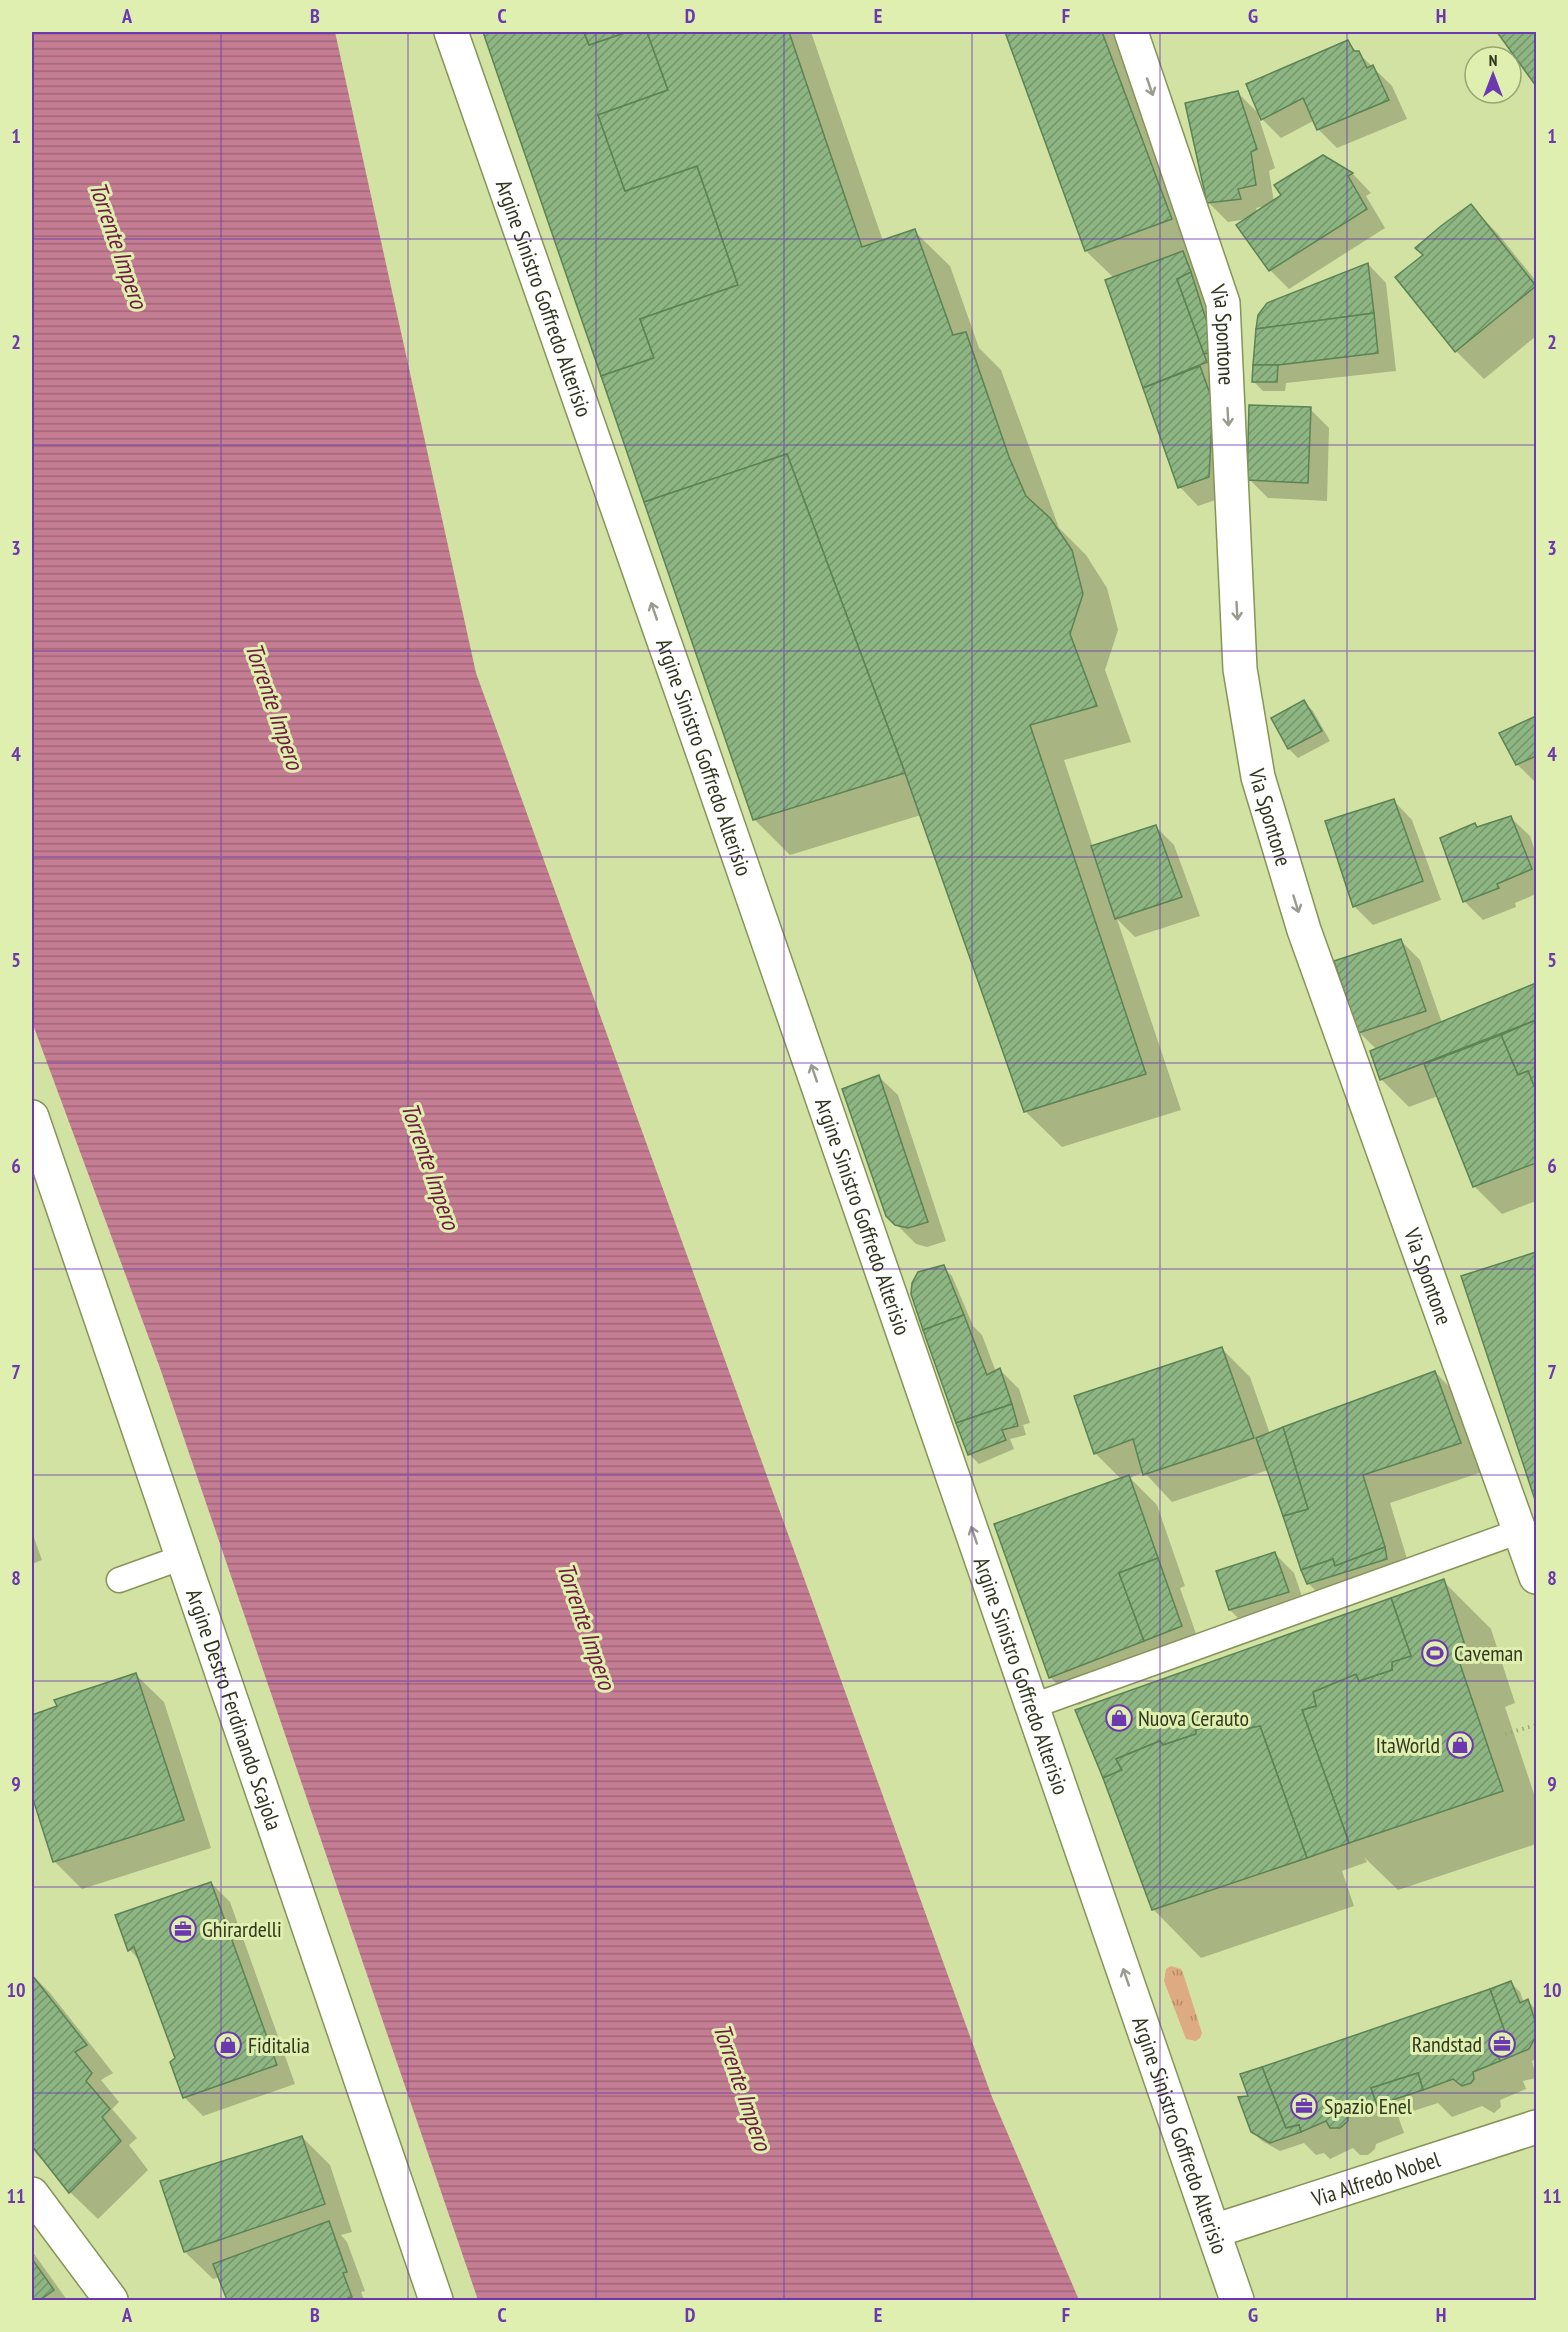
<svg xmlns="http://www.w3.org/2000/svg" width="1568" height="2332" viewBox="0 0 1568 2332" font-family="'PT Sans Narrow',sans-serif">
<defs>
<pattern id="grass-tufts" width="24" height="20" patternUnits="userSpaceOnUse" patternTransform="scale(1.5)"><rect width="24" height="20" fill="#deaa81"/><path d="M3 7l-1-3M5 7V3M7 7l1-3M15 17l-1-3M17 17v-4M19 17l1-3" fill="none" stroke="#b58b69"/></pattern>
<pattern id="water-rules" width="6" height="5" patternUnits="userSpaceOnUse" patternTransform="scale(1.5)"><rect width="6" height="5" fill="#c47d93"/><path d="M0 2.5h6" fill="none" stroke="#a06777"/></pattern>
<pattern id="building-hatch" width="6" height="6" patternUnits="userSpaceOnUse" patternTransform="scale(1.5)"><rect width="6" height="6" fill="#8db683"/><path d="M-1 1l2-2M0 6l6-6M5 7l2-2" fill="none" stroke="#74956b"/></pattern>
</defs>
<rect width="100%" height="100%" fill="#d2e2a3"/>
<path fill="url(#grass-tufts)" d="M 1171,1966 L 1181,1969 L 1183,1973 L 1202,2033 L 1200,2038 L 1196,2041 L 1186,2039 L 1164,1981 L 1166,1969 Z"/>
<path fill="url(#water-rules)" d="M 32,32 L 335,32 L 476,673 L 992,2097 L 1079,2300 L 478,2300 L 160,1368 L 32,1022 Z"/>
<g fill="#0003" fill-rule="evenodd">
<path d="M 486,32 L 811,32 L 883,241 L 914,231 L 950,266 L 979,348 L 1001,370 L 1059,528 L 1086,555 L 1107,588 L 1118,630 L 1105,670 L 1131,742 L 1064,760 L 1093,847 L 1155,826 L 1174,845 L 1200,916 L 1135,937 L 1117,919 L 1181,1110 L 1062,1147 L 1026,1112 L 921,815 L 790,855 L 754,819 Z"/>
<path d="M 1006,32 L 1123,32 L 1202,271 L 1224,360 L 1227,496 L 1198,506 L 1180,487 L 1107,281 L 1114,278 L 1086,251 Z"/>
<path d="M 1499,32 L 1536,32 L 1536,83 Z"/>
<path d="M 1347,42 L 1392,86 L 1407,119 L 1337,148 L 1318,129 L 1315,120 L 1281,138 L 1258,115 L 1275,168 L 1269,171 L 1274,202 L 1323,157 L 1353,174 L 1371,193 L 1366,196 L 1385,228 L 1289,289 L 1270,270 L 1238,225 L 1247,219 L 1228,222 L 1209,203 L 1238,93 L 1261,116 ZM 1269,205 L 1258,213 L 1256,208 Z"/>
<path d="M 1471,206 L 1498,234 L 1536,281 L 1536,336 L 1484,379 L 1456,351 L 1397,277 L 1424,255 Z"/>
<path d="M 1368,264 L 1386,283 L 1396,371 L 1286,383 L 1285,391 L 1263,391 L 1254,382 Z"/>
<path d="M 1310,409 L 1329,428 L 1327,501 L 1268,498 L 1249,479 Z"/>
<path d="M 1304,702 L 1313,711 L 1330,741 L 1298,758 L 1289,749 L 1273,719 Z"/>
<path d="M 1536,717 L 1536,783 L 1517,764 L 1501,733 Z"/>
<path d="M 1394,801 L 1412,820 L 1441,900 L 1373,925 L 1354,906 Z"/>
<path d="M 1511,818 L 1530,836 L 1536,854 L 1536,894 L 1515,903 L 1516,907 L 1483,920 L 1464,901 L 1475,825 L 1478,828 Z"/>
<path d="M 1401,941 L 1420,960 L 1442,1023 L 1536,984 L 1536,1201 L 1502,1214 L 1474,1186 L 1438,1096 L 1409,1107 L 1381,1079 L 1377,1050 L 1359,1032 Z"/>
<path d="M 879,1077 L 898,1095 L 946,1241 L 927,1247 L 916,1244 L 896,1224 Z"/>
<path d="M 1536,1253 L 1536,1499 L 1463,1277 Z"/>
<path d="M 943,1267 L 952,1276 L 973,1326 L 982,1335 L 996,1372 L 1000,1370 L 1019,1389 L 1030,1423 L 1023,1425 L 1026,1435 L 1010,1439 L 1014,1449 L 979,1464 L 970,1455 L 958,1422 Z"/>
<path d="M 1222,1349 L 1250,1377 L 1270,1434 L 1435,1372 L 1462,1400 L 1488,1470 L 1390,1503 L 1412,1575 L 1318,1593 L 1308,1583 L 1268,1470 L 1172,1502 L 1144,1472 L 1130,1478 L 1157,1505 L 1185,1586 L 1180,1588 L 1200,1645 L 1170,1669 L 1078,1705 L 1050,1677 L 1122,1480 L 1095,1453 Z"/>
<path d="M 32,1532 L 42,1560 L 32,1564 Z"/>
<path d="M 1275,1554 L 1294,1573 L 1307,1611 L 1249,1629 L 1230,1610 L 1218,1572 Z"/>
<path d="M 1443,1581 L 1491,1629 L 1515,1703 L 1505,1707 L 1536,1800 L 1536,1844 L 1398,1890 L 1364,1857 L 1367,1862 L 1342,1871 L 1354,1906 L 1201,1958 L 1153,1909 Z"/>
<path d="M 136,1675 L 164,1702 L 211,1848 L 82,1889 L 55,1862 L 32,1791 L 32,1716 L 59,1707 Z"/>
<path d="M 211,1883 L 230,1902 L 295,2084 L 203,2116 L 184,2097 L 176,2059 L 140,1961 L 130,1950 L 117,1916 Z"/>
<path d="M 32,1975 L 50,1993 L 113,2073 L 101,2080 L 119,2102 L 112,2109 L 137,2138 L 129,2145 L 148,2170 L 98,2219 L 70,2192 L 43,2158 L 41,2159 L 32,2149 Z"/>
<path d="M 1511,1983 L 1520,1992 L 1524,2003 L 1528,2001 L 1536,2010 L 1536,2059 L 1532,2061 L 1536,2078 L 1523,2081 L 1526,2089 L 1500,2100 L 1501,2107 L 1494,2113 L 1482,2106 L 1452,2117 L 1438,2103 L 1398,2116 L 1404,2133 L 1376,2144 L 1375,2149 L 1368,2155 L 1360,2155 L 1353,2148 L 1330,2159 L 1324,2153 L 1316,2155 L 1304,2143 L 1280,2151 L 1262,2141 L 1252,2131 L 1250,2097 Z"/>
<path d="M 302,2137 L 330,2165 L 352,2232 L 341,2235 L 347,2242 L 365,2291 L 361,2292 L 364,2300 L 228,2300 L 220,2277 L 213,2279 L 185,2252 L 162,2182 Z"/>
<path d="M 32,2251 L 67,2300 L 32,2300 Z"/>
</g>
<g fill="url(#building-hatch)" stroke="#5c8353" stroke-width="1.5">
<path d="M 483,32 L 584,32 L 589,45 L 627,32 L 647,32 L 668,90 L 598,115 L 625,191 L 697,166 L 738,285 L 640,319 L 654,358 L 601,376 Z"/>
<path d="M 584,32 L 627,32 L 589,45 Z"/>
<path d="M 647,32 L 789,32 L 862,247 L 915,229 L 953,335 L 966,332 L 1009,457 L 1026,496 L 1050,518 L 1072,550 L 1083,594 L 1070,634 L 1097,706 L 1030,725 L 1146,1074 L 1024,1112 L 905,773 L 787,454 L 644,502 L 601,376 L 654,358 L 640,319 L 738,285 L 697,166 L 625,191 L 598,115 L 668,90 Z"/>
<path d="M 1005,32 L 1102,32 L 1172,219 L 1085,251 Z"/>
<path d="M 1497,32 L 1536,32 L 1536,86 Z"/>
<path d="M 1348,40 L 1354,51 L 1359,51 L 1367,68 L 1373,65 L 1389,100 L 1317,130 L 1303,98 L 1261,120 L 1246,84 Z"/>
<path d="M 1238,91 L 1257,149 L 1251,152 L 1256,185 L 1238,189 L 1241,199 L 1207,203 L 1185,103 Z"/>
<path d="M 1323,155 L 1353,173 L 1348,176 L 1367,209 L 1269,271 L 1236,225 L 1281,195 L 1274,185 Z"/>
<path d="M 1471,204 L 1536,286 L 1455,352 L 1395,277 L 1423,255 L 1415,248 L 1441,226 Z"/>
<path d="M 1183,251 L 1191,272 L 1177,279 L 1207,362 L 1143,388 L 1105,280 Z"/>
<path d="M 1368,263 L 1374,313 L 1256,329 L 1258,315 L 1267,303 Z"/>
<path d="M 1191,272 L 1216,351 L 1204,354 L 1177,279 Z"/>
<path d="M 1374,313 L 1378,353 L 1278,365 L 1253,365 L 1256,329 Z"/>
<path d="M 1253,365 L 1278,365 L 1277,382 L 1252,382 Z"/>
<path d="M 1200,366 L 1213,402 L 1209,477 L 1178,488 L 1143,388 Z"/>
<path d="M 1249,405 L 1311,407 L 1308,483 L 1247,480 Z"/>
<path d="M 787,454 L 905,773 L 753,820 L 644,502 Z"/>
<path d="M 1304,700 L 1322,731 L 1288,749 L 1271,718 Z"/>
<path d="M 1536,716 L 1536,756 L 1516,765 L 1499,733 Z"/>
<path d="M 1394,799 L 1423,881 L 1353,907 L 1325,821 Z"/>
<path d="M 1511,816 L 1532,869 L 1497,884 L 1499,888 L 1463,902 L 1440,838 L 1475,823 L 1477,827 Z"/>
<path d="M 1156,825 L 1182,897 L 1115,919 L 1091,846 Z"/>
<path d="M 1401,939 L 1426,1011 L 1358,1033 L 1334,961 Z"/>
<path d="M 1536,983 L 1536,1020 L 1380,1080 L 1370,1051 Z"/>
<path d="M 1536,1020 L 1536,1091 L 1528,1071 L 1518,1075 L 1501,1035 Z"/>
<path d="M 1501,1035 L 1518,1075 L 1528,1071 L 1536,1091 L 1536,1163 L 1473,1187 L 1424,1064 Z"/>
<path d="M 879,1075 L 928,1222 L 908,1228 L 895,1225 L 886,1216 L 842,1089 Z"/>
<path d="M 1536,1252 L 1536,1503 L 1461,1276 Z"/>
<path d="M 944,1265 L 964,1315 L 923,1330 L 911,1294 L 912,1283 L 918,1272 Z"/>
<path d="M 964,1315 L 987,1375 L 1000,1368 L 1012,1404 L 956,1423 L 923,1330 Z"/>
<path d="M 1222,1347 L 1254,1438 L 1143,1475 L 1133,1439 L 1094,1454 L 1074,1396 Z"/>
<path d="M 1435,1371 L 1461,1443 L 1363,1475 L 1385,1547 L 1335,1566 L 1333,1559 L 1301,1570 L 1283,1516 L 1308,1509 L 1283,1427 Z"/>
<path d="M 1012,1404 L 1018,1426 L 1002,1430 L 1006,1440 L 968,1455 L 956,1423 Z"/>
<path d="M 1283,1427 L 1308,1509 L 1283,1516 L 1256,1438 Z"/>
<path d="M 1129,1475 L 1158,1558 L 1119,1573 L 1144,1641 L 1049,1678 L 994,1524 Z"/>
<path d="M 1385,1547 L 1387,1559 L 1307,1584 L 1301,1570 L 1333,1559 L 1335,1566 Z"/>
<path d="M 1275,1552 L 1289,1592 L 1229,1610 L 1216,1571 Z"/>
<path d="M 1158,1558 L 1182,1626 L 1144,1641 L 1119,1573 Z"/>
<path d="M 1444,1579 L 1468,1655 L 1458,1658 L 1503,1791 L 1349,1843 L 1302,1710 L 1316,1706 L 1313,1692 L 1356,1674 L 1359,1681 L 1392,1670 L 1392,1662 L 1411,1656 L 1391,1598 Z"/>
<path d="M 1391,1598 L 1411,1656 L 1392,1662 L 1392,1670 L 1359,1681 L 1356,1674 L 1313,1692 L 1316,1706 L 1302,1710 L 1349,1843 L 1307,1858 L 1260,1726 L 1246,1729 L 1241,1714 L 1196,1730 L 1196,1734 L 1163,1745 L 1160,1741 L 1116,1759 L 1122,1770 L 1103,1778 L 1075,1710 Z"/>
<path d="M 136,1673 L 184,1820 L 53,1862 L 32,1796 L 32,1715 L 57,1706 L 54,1700 Z"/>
<path d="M 1241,1714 L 1246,1729 L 1260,1726 L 1307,1858 L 1152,1910 L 1103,1778 L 1122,1770 L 1116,1759 L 1160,1741 L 1163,1745 L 1196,1734 L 1196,1730 Z"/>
<path d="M 211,1882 L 277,2065 L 183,2098 L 170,2062 L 175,2058 L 134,1947 L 128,1951 L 115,1915 Z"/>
<path d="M 32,1975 L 87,2045 L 75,2052 L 92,2073 L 86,2081 L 110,2109 L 102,2117 L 121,2141 L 69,2193 L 32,2146 Z"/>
<path d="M 1511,1981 L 1520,2003 L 1528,1999 L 1536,2024 L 1536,2036 L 1529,2049 L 1500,2061 L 1497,2053 L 1511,2050 L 1490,1989 Z"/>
<path d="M 1490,1989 L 1511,2050 L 1497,2053 L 1500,2061 L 1473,2072 L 1474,2079 L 1471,2083 L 1462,2086 L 1453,2079 L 1423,2090 L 1418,2073 L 1371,2088 L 1377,2105 L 1348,2117 L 1348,2121 L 1340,2128 L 1330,2128 L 1326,2121 L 1301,2132 L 1299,2125 L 1286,2128 L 1262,2067 Z"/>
<path d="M 1262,2067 L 1286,2128 L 1299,2125 L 1301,2132 L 1270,2143 L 1251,2132 L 1238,2097 L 1248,2096 L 1240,2074 Z"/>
<path d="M 1418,2073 L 1423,2090 L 1377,2105 L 1371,2088 Z"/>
<path d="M 302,2136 L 325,2204 L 184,2252 L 160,2181 Z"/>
<path d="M 329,2221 L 347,2272 L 343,2273 L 352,2297 L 343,2300 L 258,2299 L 227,2300 L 213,2264 Z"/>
<path d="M 32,2259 L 54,2290 L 40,2300 L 32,2300 Z"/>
</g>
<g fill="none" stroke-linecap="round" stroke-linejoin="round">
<g stroke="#869458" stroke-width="27">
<g id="lane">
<path d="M 119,1580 L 183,1557"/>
<path d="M 1033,1706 L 1520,1531"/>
</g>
</g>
<g stroke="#869458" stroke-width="36">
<g id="street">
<path id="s1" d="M 1131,32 L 1223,303 L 1240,669 L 1258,777 L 1304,930 L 1536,1577"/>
<path id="s2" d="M 1214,2231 L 1536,2127"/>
</g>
</g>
<g stroke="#869458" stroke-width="36">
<g id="secondary">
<path id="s3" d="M 451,32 L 702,750 L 1237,2300"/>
<path id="s4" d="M 32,1117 L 436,2300"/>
<path d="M 32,2194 L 111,2300"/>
</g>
</g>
<path stroke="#9da977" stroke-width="4" stroke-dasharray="1.5 4.5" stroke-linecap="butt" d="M 1505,1734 L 1536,1725"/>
<use href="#lane" stroke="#fff" stroke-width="24"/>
<use href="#street" stroke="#fff" stroke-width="33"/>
<use href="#secondary" stroke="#fff" stroke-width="33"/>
</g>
<defs><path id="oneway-shaft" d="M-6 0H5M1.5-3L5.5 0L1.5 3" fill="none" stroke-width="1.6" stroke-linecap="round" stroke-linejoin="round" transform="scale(1.5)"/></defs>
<g stroke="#989b8e">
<use href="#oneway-shaft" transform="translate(1150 87) rotate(71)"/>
<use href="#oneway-shaft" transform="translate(1228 417) rotate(87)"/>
<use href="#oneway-shaft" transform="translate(654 611) rotate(-109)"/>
<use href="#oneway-shaft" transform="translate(1237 611) rotate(87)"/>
<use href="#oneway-shaft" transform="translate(1296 904) rotate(73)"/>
<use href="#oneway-shaft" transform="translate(814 1073) rotate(-109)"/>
<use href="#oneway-shaft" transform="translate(974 1535) rotate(-109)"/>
<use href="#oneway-shaft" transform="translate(1126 1977) rotate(-109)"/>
</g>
<path fill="none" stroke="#6c38af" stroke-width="1.5" stroke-opacity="0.55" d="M 221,32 L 221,2300M 408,32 L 408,2300M 596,32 L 596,2300M 784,32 L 784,2300M 972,32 L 972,2300M 1160,32 L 1160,2300M 1347,32 L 1347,2300M 32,239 L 1536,239M 32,445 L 1536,445M 32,651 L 1536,651M 32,857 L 1536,857M 32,1063 L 1536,1063M 32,1269 L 1536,1269M 32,1475 L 1536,1475M 32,1681 L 1536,1681M 32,1887 L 1536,1887M 32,2093 L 1536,2093"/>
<defs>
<g id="stadium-ring" transform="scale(1.35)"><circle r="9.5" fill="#dfefaf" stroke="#6c38af" stroke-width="1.5"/><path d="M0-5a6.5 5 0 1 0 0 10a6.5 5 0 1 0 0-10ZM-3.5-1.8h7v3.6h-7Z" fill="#6c38af"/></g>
<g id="shop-ring" transform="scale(1.35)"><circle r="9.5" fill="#dfefaf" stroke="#6c38af" stroke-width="1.5"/><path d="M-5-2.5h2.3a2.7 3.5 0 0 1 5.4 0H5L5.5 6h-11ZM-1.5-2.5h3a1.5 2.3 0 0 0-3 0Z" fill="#6c38af"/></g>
<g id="office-ring" transform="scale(1.35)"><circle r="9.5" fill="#dfefaf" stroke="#6c38af" stroke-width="1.5"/><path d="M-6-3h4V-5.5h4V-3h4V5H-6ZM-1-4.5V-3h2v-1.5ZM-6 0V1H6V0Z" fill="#6c38af"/></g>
</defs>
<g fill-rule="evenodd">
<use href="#stadium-ring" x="1435" y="1653"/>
<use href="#shop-ring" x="1119" y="1718"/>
<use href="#shop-ring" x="1460" y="1745"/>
<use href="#office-ring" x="183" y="1929"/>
<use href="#office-ring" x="1502" y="2044"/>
<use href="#shop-ring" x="228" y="2045"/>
<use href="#office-ring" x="1304" y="2106"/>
</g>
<g text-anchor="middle" stroke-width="6" stroke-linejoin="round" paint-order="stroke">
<g font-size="22" fill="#31371e" stroke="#dfefaf">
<text dy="8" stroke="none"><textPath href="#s3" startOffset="282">Argine Sinistro Goffredo Alterisio</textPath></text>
<text dy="8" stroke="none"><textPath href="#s1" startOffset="318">Via Spontone</textPath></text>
<text dy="8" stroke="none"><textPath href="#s3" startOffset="768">Argine Sinistro Goffredo Alterisio</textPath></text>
<text dy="8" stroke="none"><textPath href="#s1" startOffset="804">Via Spontone</textPath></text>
<text dy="8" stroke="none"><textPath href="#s3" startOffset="1254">Argine Sinistro Goffredo Alterisio</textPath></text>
<text dy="8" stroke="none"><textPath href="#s1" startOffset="1290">Via Spontone</textPath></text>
<text dy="8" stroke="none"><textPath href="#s3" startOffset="1740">Argine Sinistro Goffredo Alterisio</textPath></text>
<text dy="8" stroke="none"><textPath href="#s4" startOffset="626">Argine Destro Ferdinando Scajola</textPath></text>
<text dy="8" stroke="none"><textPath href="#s3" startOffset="2226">Argine Sinistro Goffredo Alterisio</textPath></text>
<text dy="8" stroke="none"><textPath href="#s2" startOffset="170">Via Alfredo Nobel</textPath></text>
</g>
<g font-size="22" fill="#31371e" stroke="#dfefaf" text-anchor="start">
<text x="1454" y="1661">Caveman</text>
<text x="1138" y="1726">Nuova Cerauto</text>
<text x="1440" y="1753" text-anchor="end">ItaWorld</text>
<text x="202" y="1937">Ghirardelli</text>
<text x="1482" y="2052" text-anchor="end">Randstad</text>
<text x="248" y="2053">Fiditalia</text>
<text x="1324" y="2114">Spazio Enel</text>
</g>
<g font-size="24" font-style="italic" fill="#6f1a3e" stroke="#dfefaf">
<text transform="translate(118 245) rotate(71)" y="8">Torrente Impero</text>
<text transform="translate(274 706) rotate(71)" y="8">Torrente Impero</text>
<text transform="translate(430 1166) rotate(71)" y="8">Torrente Impero</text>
<text transform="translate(586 1626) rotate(71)" y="8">Torrente Impero</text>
<text transform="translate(742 2087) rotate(71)" y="8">Torrente Impero</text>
</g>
</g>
<rect width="1568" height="2332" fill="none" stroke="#dfefaf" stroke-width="66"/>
<g transform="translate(1493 75)"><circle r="28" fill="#dfefaf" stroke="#99a575" stroke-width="1.5"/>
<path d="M0-4.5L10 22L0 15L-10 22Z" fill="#6c38af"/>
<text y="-9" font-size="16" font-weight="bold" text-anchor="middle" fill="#31371e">N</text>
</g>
<rect x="33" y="33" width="1502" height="2266" fill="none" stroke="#6c38af" stroke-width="2"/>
<g font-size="20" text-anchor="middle" font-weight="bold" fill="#6c38af">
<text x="127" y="23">A</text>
<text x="315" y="23">B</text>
<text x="502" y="23">C</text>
<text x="690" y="23">D</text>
<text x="878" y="23">E</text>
<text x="1066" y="23">F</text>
<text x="1253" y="23">G</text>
<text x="1441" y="23">H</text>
<text x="16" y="143">1</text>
<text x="1552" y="143">1</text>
<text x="16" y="349">2</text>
<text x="1552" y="349">2</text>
<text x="16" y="555">3</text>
<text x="1552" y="555">3</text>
<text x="16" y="761">4</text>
<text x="1552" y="761">4</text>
<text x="16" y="967">5</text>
<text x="1552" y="967">5</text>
<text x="16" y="1173">6</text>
<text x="1552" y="1173">6</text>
<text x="16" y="1379">7</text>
<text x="1552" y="1379">7</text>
<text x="16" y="1585">8</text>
<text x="1552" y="1585">8</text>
<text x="16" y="1791">9</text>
<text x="1552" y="1791">9</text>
<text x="16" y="1997">10</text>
<text x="1552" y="1997">10</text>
<text x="16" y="2203">11</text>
<text x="1552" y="2203">11</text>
<text x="127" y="2322">A</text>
<text x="315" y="2322">B</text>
<text x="502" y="2322">C</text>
<text x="690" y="2322">D</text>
<text x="878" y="2322">E</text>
<text x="1066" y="2322">F</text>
<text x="1253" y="2322">G</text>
<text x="1441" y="2322">H</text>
</g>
</svg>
